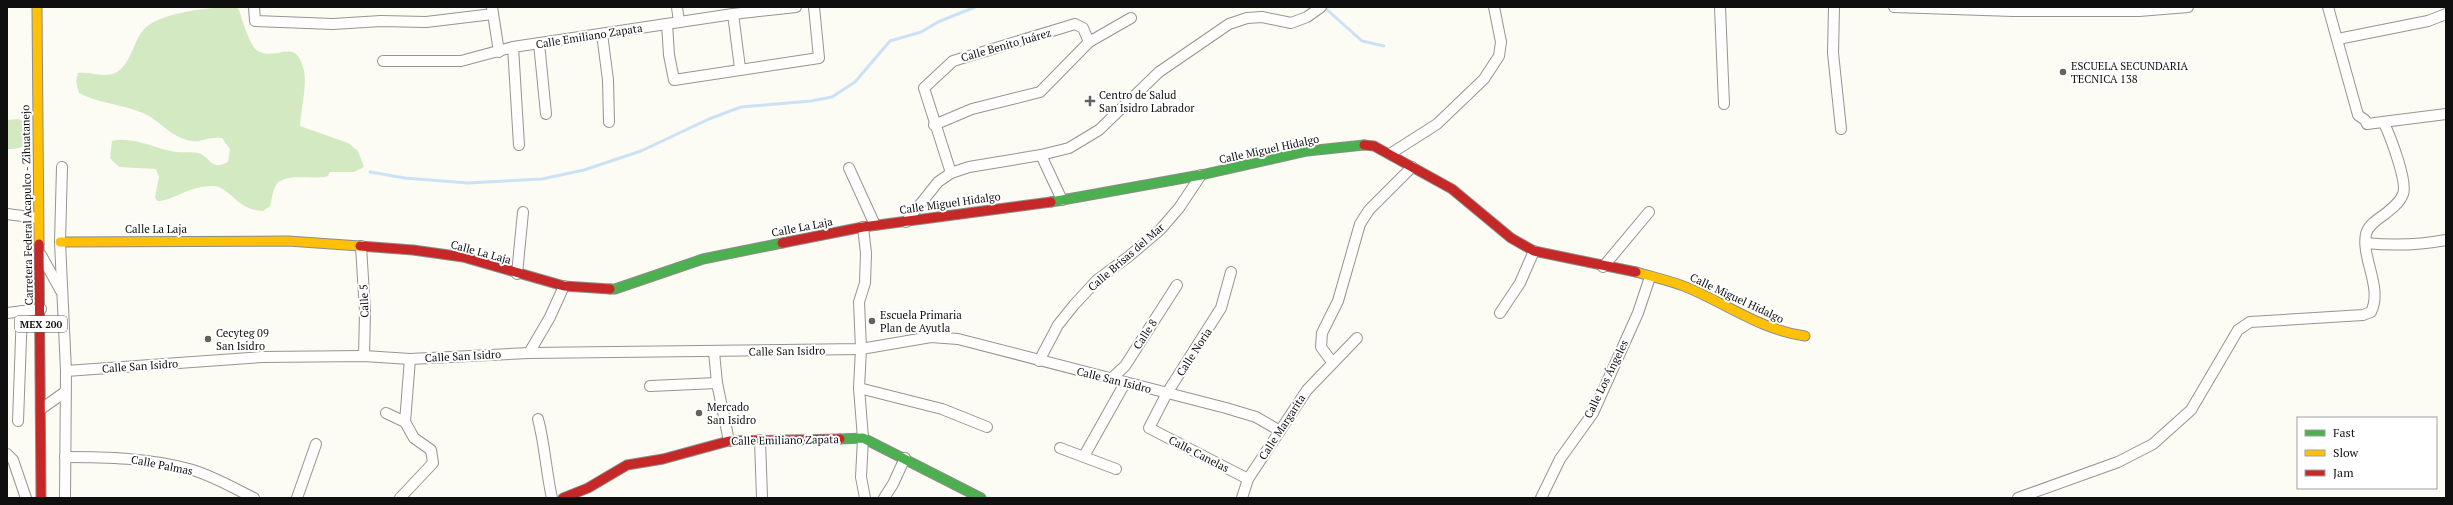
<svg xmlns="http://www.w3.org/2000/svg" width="2453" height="505" viewBox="0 0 2453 505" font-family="'PT Serif',serif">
<rect width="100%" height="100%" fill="#fcfbf4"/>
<g fill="#d2e9c2">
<path d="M 236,7 L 239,10 C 242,19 250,47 258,51 C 277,62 296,35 304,71 C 307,84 301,111 300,126 L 348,143 L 358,151 L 364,167 L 354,172 L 330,172 L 328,176 C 314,181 282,171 275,187 C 272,193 272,200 270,206 L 263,211 C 236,210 231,187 213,186 C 190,185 173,201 157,201 L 155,197 L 159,177 L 156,169 L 119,167 L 110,158 L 112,141 C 133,136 155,149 176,152 C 183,153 194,151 201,154 C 213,161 211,170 228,162 L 230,149 L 222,138 C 208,136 199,143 192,141 C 170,137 164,124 147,115 C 129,105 100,104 79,93 L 76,81 L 78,73 C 91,71 105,79 117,72 C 130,64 133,45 141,33 C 154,12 212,7 236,7 Z"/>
<path d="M 19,119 L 26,123 C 27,143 29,149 7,149 L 7,120 Z"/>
</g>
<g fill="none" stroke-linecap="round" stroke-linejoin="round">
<g stroke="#cbe2f6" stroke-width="3">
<path d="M 1324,7 L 1362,41 L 1384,46"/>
<path d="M 370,172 L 405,178 L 468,183 L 542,179 L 584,170 L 641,151 L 709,119 L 741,107 L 811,101 L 832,97 L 855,82 L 890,41 L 921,32 L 938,22 L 975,7"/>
</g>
<g stroke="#969592" stroke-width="12">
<g id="street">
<path d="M 254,7 L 255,21 L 333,24 L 381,21 L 426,22 L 493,14"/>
<path d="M 492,7 L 499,52"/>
<path d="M 677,7 L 679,22"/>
<path d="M 1720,7 L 1724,104"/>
<path d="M 1834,7 L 1833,53 L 1841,129"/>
<path d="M 1894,7 L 2013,11 L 2139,11 L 2188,7"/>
<path d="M 2328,7 L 2358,115 L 2365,120 L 2367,124 L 2446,114"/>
<path d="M 733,14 L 740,68"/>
<path d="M 667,24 L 669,55 L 674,80 L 819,58 L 814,7"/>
<path d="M 602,34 L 608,80 L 609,122"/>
<path d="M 2338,39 L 2428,21 L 2446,14"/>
<path d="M 539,43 L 546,114"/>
<path d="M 513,47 L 519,145"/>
<path d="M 383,61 L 461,61 L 513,47 L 733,14 L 796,7"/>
<path d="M 934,125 L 972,109 L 1040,92 L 1089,42 L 1131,18"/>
<path d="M 1390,154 L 1437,124 L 1484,79 L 1499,56 L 1501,42 L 1494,7"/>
<path d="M 1041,155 L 1062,200"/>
<path d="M 62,167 L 60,242 L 66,371 L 65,498"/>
<path d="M 849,168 L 875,225"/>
<path d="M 951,173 L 924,88 L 953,61 L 1075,24 L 1083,28 L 1089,42"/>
<path d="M 7,214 L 38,218"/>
<path d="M 906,222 L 938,182 L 951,173 L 969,167 L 1041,155 L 1069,148 L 1099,130 L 1159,72 L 1229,24 L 1247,18 L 1262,17 L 1291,23 L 1307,17 L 1321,7"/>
<path d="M 863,227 L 866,253 L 865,283 L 859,302 L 861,349 L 859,388 L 863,438 L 861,477 L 865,498"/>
<path d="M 2366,243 C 2394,246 2419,245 2446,240"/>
<path d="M 361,246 L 365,311 L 364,356"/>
<path d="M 41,255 L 61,291"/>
<path d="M 1603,267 L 1649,212"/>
<path d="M 1231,272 L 1221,308 L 1167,393 L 1149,428 L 1248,479"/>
<path d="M 517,274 L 523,212"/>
<path d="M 7,313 L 41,309"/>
<path d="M 1500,313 L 1520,283 L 1534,251"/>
<path d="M 714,352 L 717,383 L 729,441"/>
<path d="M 529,353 L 550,317 L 564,286"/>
<path d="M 1039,361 L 1058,325 L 1074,305 L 1097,280 L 1128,257 L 1160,230 L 1179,208 L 1201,175"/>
<path d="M 1332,362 L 1321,347 L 1322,333 L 1338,301 L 1360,224 L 1369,210 L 1412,167"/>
<path d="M 66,371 L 262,357 L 364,356 L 410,359 L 529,353 L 861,349 L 931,337 L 958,339 L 1226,408 L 1256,417 L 1280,431"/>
<path d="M 1111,379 L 1125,366 L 1177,285"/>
<path d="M 650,386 L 717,383"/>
<path d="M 859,388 L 942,409 L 987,427"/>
<path d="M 41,409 L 65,392"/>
<path d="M 386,413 L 405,422 L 414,438 L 431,450 L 433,463 L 400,498"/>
<path d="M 538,419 C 545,445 546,472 552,498"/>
<path d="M 18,421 L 22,311"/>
<path d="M 405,422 L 410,359"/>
<path d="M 760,440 L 762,498"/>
<path d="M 1060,448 L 1116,469"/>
<path d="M 7,454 L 13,460 L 26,498"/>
<path d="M 1084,456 L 1125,383"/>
<path d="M 65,457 C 107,457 149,458 189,469 C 212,475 233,488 254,498"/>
<path d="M 297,498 L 316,444"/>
<path d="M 884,498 L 893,484 L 905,458"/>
<path d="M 1242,498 L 1248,479 L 1307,390 L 1357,338"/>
<path d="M 1541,498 L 1560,459 L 1593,413 L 1638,313 L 1650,277"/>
<path d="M 2018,498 L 2118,462 L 2153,444 L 2191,410 L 2238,330 L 2250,322 L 2363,315 L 2371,312 C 2383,288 2361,258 2366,234 C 2368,225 2378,219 2385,214 C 2392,208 2400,203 2403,194 C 2408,182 2390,136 2384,123"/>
</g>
</g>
<g stroke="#8c8c89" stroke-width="11">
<g id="fast">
<path d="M 1051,202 L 1201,175 L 1307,151 L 1364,145"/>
<path d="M 610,289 L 615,289 L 703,259 L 782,243"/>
<path d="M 840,439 L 863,438 L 981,498"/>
</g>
</g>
<g stroke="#8c8c89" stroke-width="11">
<g id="slow">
<path d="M 37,7 L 39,244"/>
<path d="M 60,242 L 288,241 L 360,246"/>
<path d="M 1636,272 C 1653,277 1671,281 1686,287 C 1727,304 1761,330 1805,336"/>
</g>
</g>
<g stroke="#8c8c89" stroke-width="11">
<g id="jam">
<path d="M 1364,145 L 1374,146 L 1452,189 L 1511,238 L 1534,251 L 1636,272"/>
<path d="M 782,243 L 863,227 L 1051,202"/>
<path d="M 39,244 L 41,498"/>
<path d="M 360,246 L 413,250 L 463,257 L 564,286 L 610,289"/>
<path d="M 563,498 L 588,488 L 627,465 L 663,459 L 729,441 L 840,439"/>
</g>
</g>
<use href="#street" stroke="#fffefd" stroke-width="10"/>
<use href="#fast" stroke="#4caf50" stroke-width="9"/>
<use href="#slow" stroke="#ffc107" stroke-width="9"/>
<use href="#jam" stroke="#c62828" stroke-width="9"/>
</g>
<g fill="#62625f" stroke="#fff" stroke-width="1.5">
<circle cx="2063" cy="72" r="4"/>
<path d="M1088 95h4v4h4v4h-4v4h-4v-4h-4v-4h4z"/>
<circle cx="872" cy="321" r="4"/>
<circle cx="208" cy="339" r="4"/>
<circle cx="699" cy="413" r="4"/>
</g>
<g text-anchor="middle" stroke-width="4" stroke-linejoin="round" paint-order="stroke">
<rect fill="#fff" stroke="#575757" stroke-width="1" x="15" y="316" width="52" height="16" rx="3"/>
<g font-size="10" font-weight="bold" fill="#0f0f0f">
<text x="41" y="328">MEX 200</text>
</g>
<g font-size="11" fill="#0f0f0f" stroke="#fff">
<text transform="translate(589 36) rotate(-9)" y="4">Calle Emiliano Zapata</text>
<text transform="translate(1006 45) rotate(-16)" y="4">Calle Benito Juárez</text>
<text transform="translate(1269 149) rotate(-12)" y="4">Calle Miguel Hidalgo</text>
<text transform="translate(950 203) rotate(-8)" y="4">Calle Miguel Hidalgo</text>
<text transform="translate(27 205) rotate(-91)" y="4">Carretera Federal Acapulco - Zihuatanejo</text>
<text transform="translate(802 227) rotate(-11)" y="4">Calle La Laja</text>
<text x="156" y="233">Calle La Laja</text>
<text transform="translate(481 252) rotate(15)" y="4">Calle La Laja</text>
<text transform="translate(1126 257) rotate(-41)" y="4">Calle Brisas del Mar</text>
<text transform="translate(1737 298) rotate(25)" y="4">Calle Miguel Hidalgo</text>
<text transform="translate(364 301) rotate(-92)" y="4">Calle 5</text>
<text transform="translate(1145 334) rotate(-57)" y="4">Calle 8</text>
<text transform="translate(787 351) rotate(-1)" y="4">Calle San Isidro</text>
<text transform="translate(1194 352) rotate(-57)" y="4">Calle Noria</text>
<text transform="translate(463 356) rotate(-3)" y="4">Calle San Isidro</text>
<text transform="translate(140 366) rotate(-4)" y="4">Calle San Isidro</text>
<text transform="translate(1606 379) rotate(-64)" y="4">Calle Los Ángeles</text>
<text transform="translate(1114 380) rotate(14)" y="4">Calle San Isidro</text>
<text transform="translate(1282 427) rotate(-57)" y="4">Calle Margarita</text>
<text transform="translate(785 440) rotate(-1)" y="4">Calle Emiliano Zapata</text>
<text transform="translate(1199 454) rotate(27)" y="4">Calle Canelas</text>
<text transform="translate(162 465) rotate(11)" y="4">Calle Palmas</text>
</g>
<g font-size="11" fill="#0f0f0f" stroke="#fff" text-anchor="start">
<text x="2071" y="70">ESCUELA SECUNDARIA<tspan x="2071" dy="13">TECNICA 138</tspan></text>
<text x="1099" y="99">Centro de Salud<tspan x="1099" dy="13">San Isidro Labrador</tspan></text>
<text x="880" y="319">Escuela Primaria<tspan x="880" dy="13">Plan de Ayutla</tspan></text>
<text x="216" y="337">Cecyteg 09<tspan x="216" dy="13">San Isidro</tspan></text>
<text x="707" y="411">Mercado<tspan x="707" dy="13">San Isidro</tspan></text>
</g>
</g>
<rect width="2453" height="505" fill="none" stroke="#0f0f0f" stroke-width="16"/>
<rect x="2297" y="417" width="140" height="72" fill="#ffffff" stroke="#9f9f9f"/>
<rect x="2305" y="430" width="20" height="6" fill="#4caf50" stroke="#9f9f9f"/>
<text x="2333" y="437" font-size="12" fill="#0f0f0f">Fast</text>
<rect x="2305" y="450" width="20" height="6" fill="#ffc107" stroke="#9f9f9f"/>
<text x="2333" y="457" font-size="12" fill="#0f0f0f">Slow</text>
<rect x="2305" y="470" width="20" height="6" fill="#c62828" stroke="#9f9f9f"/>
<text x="2333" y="477" font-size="12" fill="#0f0f0f">Jam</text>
</svg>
